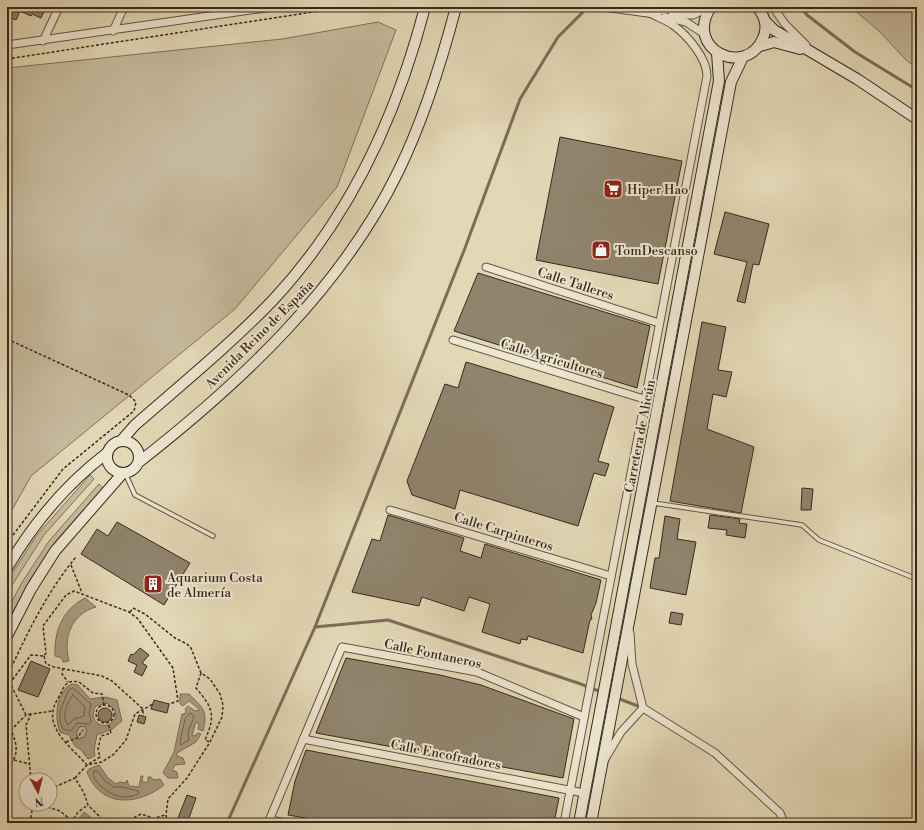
<svg xmlns="http://www.w3.org/2000/svg" width="924" height="830" viewBox="0 0 924 830" font-family="'Libre Bodoni',serif">
<rect width="100%" height="100%" fill="#e3d8b6"/>
<filter id="stains"><feTurbulence type="fractalNoise" baseFrequency=".005" numOctaves="4"/><feColorMatrix values="0 0 0 0 .2 0 0 0 0 .09 0 0 0 0 .02 0 0 0 .5 -.17"/></filter>
<radialGradient id="worn" r=".72"><stop offset=".6" stop-color="#630" stop-opacity="0"/><stop offset="1" stop-color="#630" stop-opacity=".3"/></radialGradient>
<g fill="#c6ba9c" stroke="#7e725c">
<path d="M 851,7 L 917,7 L 917,68 L 907,61 L 880,32 Z"/>
<path d="M 378,22 L 396,30 L 337,187 L 235,309 L 31,476 L 7,519 L 7,68 L 282,39 Z"/>
<path d="M 90,475 L 94,479 L 44,535 L 7,593 L 7,581 L 37,535 Z"/>
<path d="M 99,484 L 103,488 L 56,541 L 31,578 L 7,623 L 7,612 L 10,605 L 21,584 L 49,541 Z"/>
<path d="M 85,726 L 87,731 L 84,737 L 78,739 L 76,733 L 79,727 Z"/>
</g>
<g fill="#a99c82" stroke="#7b6e5a" fill-rule="evenodd">
<path d="M 85,598 L 96,607 C 71,614 63,638 69,661 L 63,662 L 62,658 L 55,656 C 54,631 62,610 85,598 Z"/>
<path d="M 72,684 L 78,685 L 90,699 L 105,697 L 117,700 L 122,721 L 112,729 L 97,735 L 94,750 L 95,756 L 88,759 L 81,750 L 75,746 L 69,735 L 60,732 C 54,718 56,691 72,684 ZM 107,703 L 115,710 L 116,717 L 109,725 C 96,728 89,716 96,706 ZM 85,726 L 87,731 L 84,737 L 78,739 L 76,733 L 79,727 Z"/>
<path d="M 180,694 L 189,694 C 203,708 208,710 203,731 L 198,729 L 199,724 L 196,722 L 192,735 L 194,736 L 198,733 L 201,734 L 196,742 L 177,753 L 177,756 L 183,758 L 185,764 L 175,765 L 172,770 L 177,772 L 178,778 L 168,778 L 163,773 L 174,752 L 182,714 L 185,714 L 186,711 L 185,709 L 188,706 L 195,711 L 200,710 L 189,701 L 183,706 L 180,704 Z"/>
<path d="M 99,765 L 108,778 L 116,784 L 120,782 L 126,783 L 127,780 L 129,786 L 139,787 L 141,776 L 143,776 L 142,782 L 148,782 L 148,777 L 151,777 L 153,780 L 160,779 L 164,785 C 139,805 101,809 87,772 L 89,769 Z"/>
<path d="M 84,812 L 98,823 L 75,823 Z"/>
</g>
<g fill="none" stroke-linecap="round" stroke-linejoin="round">
<g stroke="#706250" stroke-width="1">
<path d="M 73,688 L 91,704 L 89,713 L 91,722 L 89,724 L 77,723 L 71,731 L 63,729 L 60,722 L 60,711 L 68,691 Z"/>
<path d="M 73,695 L 85,707 L 84,716 L 74,719 L 68,725 C 61,717 67,702 73,695 Z"/>
<path d="M 191,713 L 194,717 L 188,732 L 189,740 L 181,745 L 180,742 L 185,719 Z"/>
<path d="M 94,771 L 97,771 L 105,781 L 114,787 L 122,787 L 138,791 L 139,793 C 134,797 124,798 118,796 C 110,794 89,781 94,771 Z"/>
</g>
<g stroke="#7b6e5a" stroke-width="3">
<path d="M 801,7 L 807,15 L 855,52 L 917,90"/>
<path d="M 315,627 L 388,620 L 578,683 L 643,708"/>
<path d="M 227,823 L 315,627 L 465,248 L 520,99 L 558,37 L 588,7"/>
</g>
</g>
<g fill="#90846d" stroke="#37291d">
<path d="M 11,7 L 46,7 L 41,18 L 32,14 L 31,16 L 20,11 L 16,20 L 9,17 L 12,8 Z"/>
<path d="M 560,137 L 682,161 L 658,284 L 536,260 Z"/>
<path d="M 725,212 L 769,224 L 759,265 L 753,264 L 745,303 L 737,301 L 747,262 L 714,254 Z"/>
<path d="M 478,273 L 650,326 L 637,388 L 454,331 Z"/>
<path d="M 702,322 L 726,327 L 718,370 L 732,372 L 726,397 L 713,394 L 707,429 L 754,447 L 741,513 L 670,501 Z"/>
<path d="M 466,362 L 614,407 L 598,461 L 609,464 L 605,476 L 594,473 L 578,526 L 460,490 L 455,509 L 412,495 L 407,481 L 445,384 L 458,388 Z"/>
<path d="M 802,488 L 813,489 L 811,510 L 801,510 Z"/>
<path d="M 388,515 L 464,538 L 460,551 L 481,558 L 485,544 L 601,580 L 596,603 L 591,615 L 592,619 L 590,620 L 583,653 L 528,636 L 527,640 L 521,639 L 520,644 L 482,632 L 490,604 L 469,597 L 464,611 L 422,597 L 419,606 L 352,592 L 372,539 L 380,541 Z"/>
<path d="M 710,515 L 740,519 L 739,523 L 747,524 L 745,538 L 726,535 L 727,530 L 708,528 Z"/>
<path d="M 665,516 L 680,519 L 677,539 L 696,542 L 686,595 L 650,588 L 655,558 L 659,558 Z"/>
<path d="M 117,522 L 190,563 L 164,605 L 81,554 L 97,529 L 108,536 Z"/>
<path d="M 671,612 L 683,614 L 681,625 L 669,623 Z"/>
<path d="M 140,648 L 149,655 L 142,663 L 147,666 L 142,676 L 134,672 L 137,665 L 128,661 L 131,654 L 133,655 Z"/>
<path d="M 346,658 L 440,675 L 481,685 L 574,719 L 563,778 L 316,733 Z"/>
<path d="M 31,661 L 50,669 L 38,697 L 18,690 Z"/>
<path d="M 154,700 L 169,704 L 167,713 L 151,709 Z"/>
<circle cx="105" cy="715" r="7"/>
<path d="M 139,715 L 146,717 L 144,724 L 137,722 Z"/>
<path d="M 306,750 L 559,798 L 554,823 L 334,823 L 288,815 L 295,781 Z"/>
<path d="M 187,795 L 196,798 L 188,821 L 178,818 Z"/>
</g>
<g fill="none" stroke-linecap="round" stroke-linejoin="round">
<g stroke="#625543" stroke-width="5.5">
<g id="lane">
<path d="M 125,473 L 135,495 L 213,536"/>
<path d="M 653,503 L 802,525 L 819,540 L 917,579"/>
</g>
</g>
<g stroke="#625543" stroke-width="9">
<g id="street">
<path d="M 603,7 L 655,14"/>
<path d="M 773,7 L 785,24 L 806,45"/>
<path d="M 650,13 L 678,7"/>
<path d="M 672,15 L 693,15 L 710,7"/>
<path d="M 665,17 L 686,22 L 703,33"/>
<path d="M 113,31 L 124,7"/>
<path d="M 43,41 L 59,7"/>
<path d="M 7,45 L 272,7"/>
<path d="M 486,267 L 659,323"/>
<path d="M 453,340 L 644,399"/>
<path d="M 390,510 L 611,576"/>
<path d="M 643,708 L 715,753 L 780,813 L 784,823"/>
<path d="M 303,739 L 584,793"/>
<path d="M 605,759 L 621,732 L 643,708 L 632,664 L 630,633"/>
<path d="M 270,820 L 286,823"/>
<path d="M 268,823 L 342,647 L 477,672 L 584,717"/>
<path d="M 564,823 L 707,76 C 707,58 687,35 673,25 C 666,20 657,17 650,13"/>
</g>
</g>
<g stroke="#37291d" stroke-width="12">
<g id="secondary">
<path d="M 711,7 C 683,49 746,79 763,38 C 768,27 765,16 757,7"/>
<path d="M 765,21 L 774,30 L 857,79 L 917,119"/>
<path d="M 760,46 L 774,42 L 800,49"/>
<circle cx="123" cy="457" r="16"/>
<path d="M 121,441 L 135,425 C 182,384 231,344 274,299 C 350,217 397,115 425,7"/>
<path d="M 139,462 C 240,383 341,289 398,172 C 424,119 441,64 456,7"/>
<path d="M 7,568 C 33,524 66,484 107,453"/>
<path d="M 7,636 L 31,589 L 55,551 L 122,474"/>
<path d="M 579,823 L 719,81 L 717,53"/>
<path d="M 591,823 L 731,82 L 743,57"/>
</g>
</g>
<g stroke="#37291d" stroke-width="1.5" stroke-dasharray="3 2" stroke-linecap="butt">
<path d="M 7,59 L 345,7"/>
<path d="M 7,339 L 129,395 L 136,402 L 134,411 L 63,469 L 7,543"/>
<path d="M 71,565 L 82,593"/>
<path d="M 130,612 L 133,608 L 145,614 L 175,638 L 187,644 L 191,648 L 201,673 L 210,679 L 220,694 L 223,705 L 222,717 L 210,742 L 187,778 L 168,799 L 166,815 L 167,823"/>
<path d="M 44,656 L 46,664 L 54,667 L 102,676 L 112,681 L 143,709 L 143,716"/>
<path d="M 63,668 L 62,674 L 68,682"/>
<path d="M 201,673 L 196,688 C 213,708 216,715 205,740 L 210,742"/>
<path d="M 7,677 C 26,635 47,592 76,557"/>
<circle cx="105" cy="714" r="9"/>
<path d="M 104,705 L 102,694 L 93,693 L 79,682 C 70,680 65,683 62,691 C 59,697 54,704 53,711 C 49,732 75,751 87,765 L 100,757 L 98,749 L 101,736 L 111,733 L 108,723"/>
<path d="M 31,714 L 26,715 L 10,683 L 31,655 L 44,656 L 46,653 L 43,626 L 66,595 L 74,591 L 129,612 L 138,619 L 173,668 L 178,701 L 169,704"/>
<path d="M 66,742 L 77,738 L 83,730"/>
<path d="M 14,760 L 30,764"/>
<path d="M 7,767 C 20,757 17,743 11,730 L 26,715"/>
<path d="M 75,778 L 87,765 L 102,762 L 114,754 L 126,740 L 135,714 L 153,704"/>
<path d="M 31,780 L 26,725 L 31,714 L 53,711"/>
<path d="M 50,789 L 75,778 L 84,793 L 88,805 L 106,823"/>
<path d="M 38,804 L 60,811 L 72,821"/>
<path d="M 152,819 L 165,815"/>
<path d="M 30,823 L 33,804"/>
<path d="M 71,823 L 78,812 L 88,805"/>
<path d="M 133,823 L 135,817 L 141,814 L 150,817 L 153,823"/>
</g>
<use href="#lane" stroke="#ede6d0" stroke-width="3.5"/>
<use href="#street" stroke="#ede6d0" stroke-width="7"/>
<use href="#secondary" stroke="#ede6d0" stroke-width="10"/>
</g>
<defs>
<g id="supermarket-square" transform="scale(1)"><rect x="-9" y="-9" width="18" height="18" rx="4" fill="#8f2418" stroke="#ede6d0"/><path d="M-6-5.5h2.5l.6 2H6L4.5 2H-2.5L-4.4-4H-6ZM-1.5 3.2a1.3 1.3 0 1 0 .1 0ZM3 3.2a1.3 1.3 0 1 0 .1 0Z" fill="#fff"/></g>
<g id="shop-square" transform="scale(1)"><rect x="-9" y="-9" width="18" height="18" rx="4" fill="#8f2418" stroke="#ede6d0"/><path d="M-5-2.5h2.3a2.7 3.5 0 0 1 5.4 0H5L5.5 6h-11ZM-1.5-2.5h3a1.5 2.3 0 0 0-3 0Z" fill="#fff"/></g>
<g id="building-square" transform="scale(1)"><rect x="-9" y="-9" width="18" height="18" rx="4" fill="#8f2418" stroke="#ede6d0"/><path d="M-4-6H4V6H1V3H-1V6H-4ZM-2.5-4.3h1.7v1.8h-1.7ZM.8-4.3h1.7v1.8H.8ZM-2.5-1h1.7V.8h-1.7ZM.8-1h1.7V.8H.8Z" fill="#fff"/></g>
</defs>
<g fill-rule="evenodd">
<use href="#supermarket-square" x="613" y="189"/>
<use href="#shop-square" x="601" y="250"/>
<use href="#building-square" x="153" y="584"/>
</g>
<g text-anchor="middle" stroke-width="4" stroke-linejoin="round" paint-order="stroke">
<g font-size="13" fill="#37291d" stroke="#ede6d0" text-anchor="start">
<text x="627" y="194">Hiper Hao</text>
<text x="615" y="255">TomDescanso</text>
<text x="167" y="582">Aquarium Costa<tspan x="167" dy="15">de Almería</tspan></text>
</g>
<g font-size="13" fill="#37291d" stroke="#ede6d0">
<text transform="translate(576 283) rotate(18)" y="5">Calle Talleres</text>
<text transform="translate(259 334) rotate(-45)" y="5">Avenida Reino de España</text>
<text transform="translate(552 358) rotate(17)" y="5">Calle Agricultores</text>
<text transform="translate(639 436) rotate(-79)" y="5">Carretera de Alicún</text>
<text transform="translate(504 531) rotate(17)" y="5">Calle Carpinteros</text>
<text transform="translate(433 653) rotate(12)" y="5">Calle Fontaneros</text>
<text transform="translate(446 754) rotate(11)" y="5">Calle Encofradores</text>
</g>
</g>
<rect width="924" height="830" fill="none" stroke="#e3d8b6" stroke-width="24"/>
<rect x="8" y="8" width="908" height="814" fill="none" stroke="#37291d" stroke-width="2"/>
<rect x="12" y="12" width="900" height="806" fill="none" stroke="#37291d"/>
<g transform="translate(38 792) rotate(173)"><circle r="19" fill="#ede6d0" stroke="#a49a88"/>
<path d="M0-3L7 15L0 10L-7 15Z" fill="#8f2418"/>
<text y="-6" font-size="11" font-weight="bold" text-anchor="middle" fill="#37291d">N</text>
</g>
<rect width="100%" height="100%" filter="url(#stains)"/>
<rect width="100%" height="100%" fill="url(#worn)"/>
</svg>
